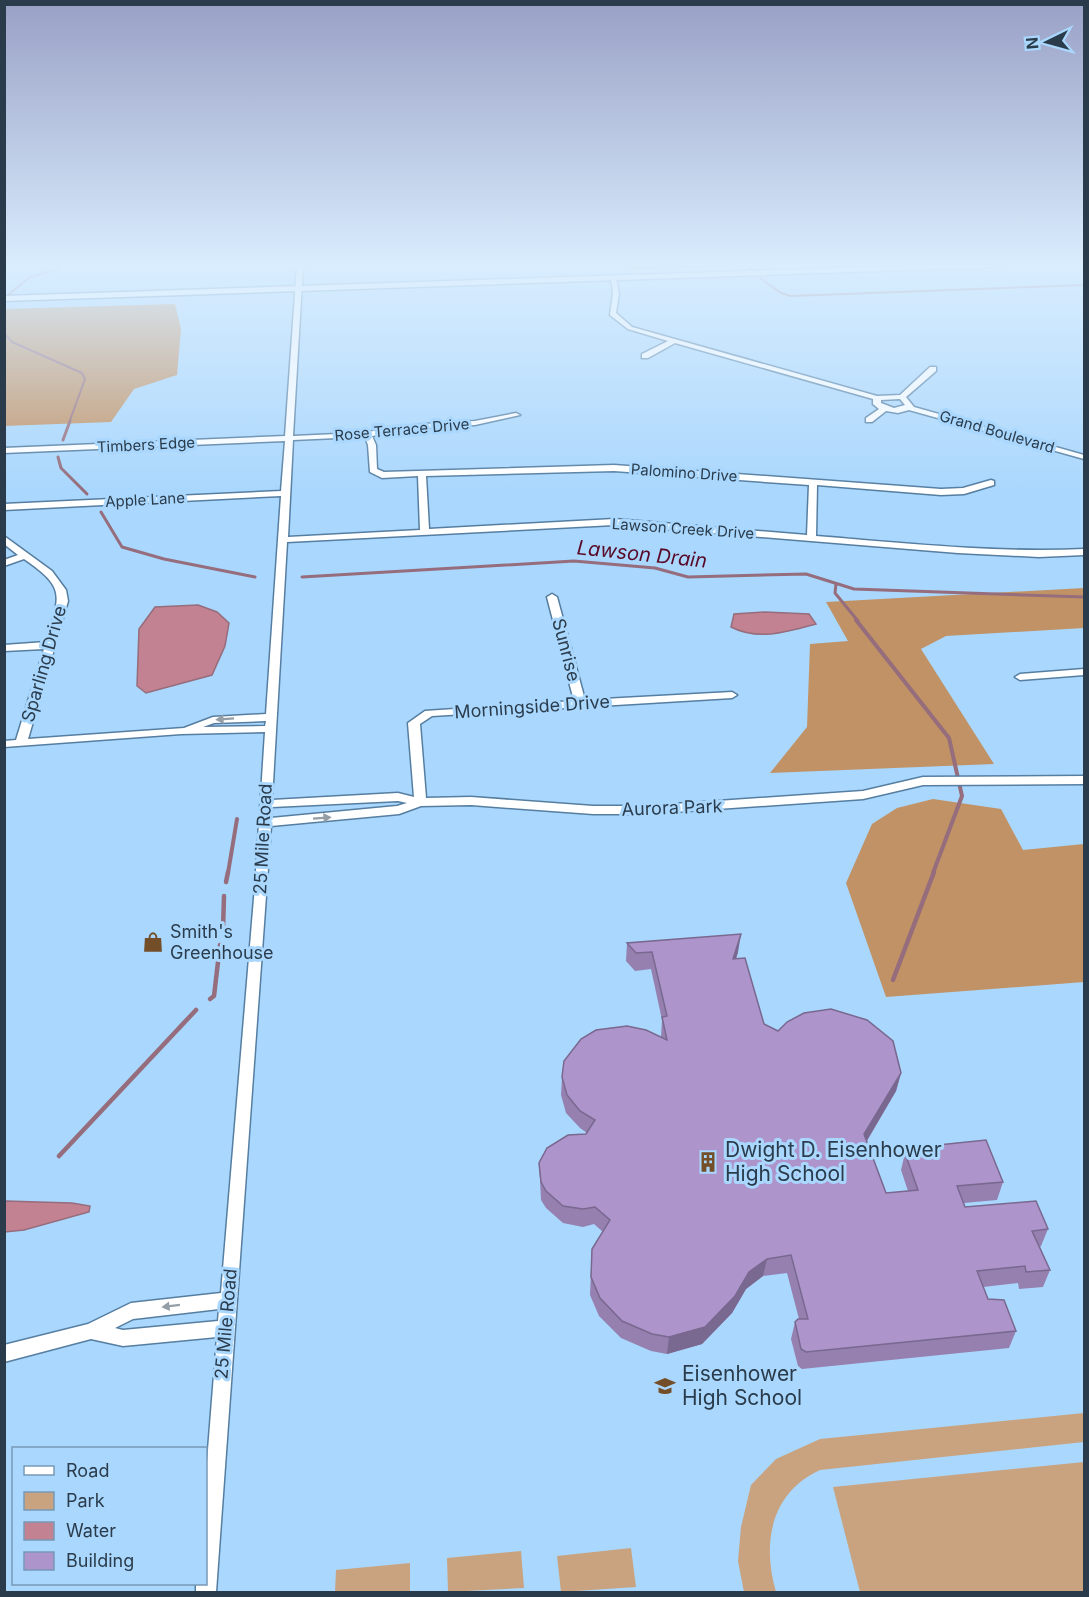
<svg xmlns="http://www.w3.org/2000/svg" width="1089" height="1597" viewBox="0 0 1089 1597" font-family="Inter,sans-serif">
<rect width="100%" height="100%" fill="#aad7fd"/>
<g fill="#c9a37f">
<path d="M 626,265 L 754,265 L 755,266 L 627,270 Z"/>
<path d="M 1084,1413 L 1084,1442 L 820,1470 C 770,1493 762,1544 776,1592 L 744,1592 L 738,1561 L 741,1527 L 751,1485 L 776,1459 L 820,1439 Z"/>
<path d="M 1084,1462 L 1084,1592 L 860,1592 L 833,1487 Z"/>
<path d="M 631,1548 L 636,1587 L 561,1592 L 557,1556 Z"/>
<path d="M 521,1551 L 524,1588 L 448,1592 L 447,1558 Z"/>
<path d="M 410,1563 L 410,1592 L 335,1592 L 336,1570 Z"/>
</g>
<g fill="#c19265">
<path d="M 175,304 L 181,329 L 177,375 L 134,389 L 111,422 L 5,426 L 5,309 Z"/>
<path d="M 1084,588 L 1084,628 L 946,636 L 921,649 L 994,764 L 770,773 L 807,727 L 810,644 L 848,641 L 826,602 Z"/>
<path d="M 933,799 L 1001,809 L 1023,850 L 1084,844 L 1084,982 L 886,997 L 846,883 L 872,824 L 897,808 Z"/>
</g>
<g fill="#c38291" stroke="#956d7c" stroke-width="1.5">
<path d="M 198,605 L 217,612 L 229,623 L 225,646 L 212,675 L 146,693 L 137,686 L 139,629 L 155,607 Z"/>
<path d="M 765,612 L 809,614 L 816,624 C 787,632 758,641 731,627 L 734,614 Z"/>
<path d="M 5,1201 L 72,1203 L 90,1206 L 89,1212 L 24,1230 L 5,1232 Z"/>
</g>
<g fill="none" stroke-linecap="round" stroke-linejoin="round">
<g stroke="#956d7c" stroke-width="2">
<path d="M 747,265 L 752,270"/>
<path d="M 760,278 L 781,293 L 791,296 L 1084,285"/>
<path d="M 8,295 L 30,277 L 56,270 L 62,265"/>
<path d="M 4,333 L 12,342 L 82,373 L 85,379 L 69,423"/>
</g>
<g stroke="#956d7c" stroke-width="3">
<path d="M 63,440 L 70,421"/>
<path d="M 58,457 L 61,468 L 87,494"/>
<path d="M 101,512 L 122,547 L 164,559 L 255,577"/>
<path d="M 302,577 L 574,561 L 655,568 L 688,577 L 806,574 L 854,589 L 1084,597"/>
<path d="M 836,584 L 835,593 L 858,621"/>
</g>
<g stroke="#956d7c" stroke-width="4">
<path d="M 856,620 L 949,738 L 962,796 L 933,873"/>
<path d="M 228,873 L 237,819"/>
</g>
<g stroke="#956d7c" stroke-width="4.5">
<path d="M 226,882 L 228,872"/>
<path d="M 223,929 L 224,896"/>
<path d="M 893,980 L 934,872"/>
<path d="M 210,999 L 214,996 L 220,945"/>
<path d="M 59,1156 L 196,1010"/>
</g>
<g stroke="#557ea1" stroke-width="3">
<g id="minor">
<path d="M 297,265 L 303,265 L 293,436 L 359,433 L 424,424 L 475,421 L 516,413 L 520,415 L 475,425 L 424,428 L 372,436 L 376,445 L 377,469 L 384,472 L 614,465 L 941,489 L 963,488 L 991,480 L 994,481 L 994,485 L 964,494 L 941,495 L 817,485 L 816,536 C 905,543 994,553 1084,549 L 1084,555 L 1039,557 L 958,553 L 614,525 L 287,542 L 272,800 L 398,793 L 414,797 L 408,723 L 425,711 L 574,701 L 547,597 L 552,594 L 557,597 L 585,700 L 732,692 L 737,695 L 732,698 L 432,716 L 420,724 L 426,798 L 471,797 L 593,806 L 645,806 L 863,791 L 923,777 L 1084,776 L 1084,784 L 923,785 L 863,799 L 645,814 L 593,814 L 471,805 L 421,806 L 399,814 L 271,826 L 216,1592 L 196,1592 L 196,1584 L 206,1584 L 206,1475 L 217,1337 L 123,1346 L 91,1339 L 4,1362 L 4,1345 L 88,1324 L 131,1303 L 221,1293 L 255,886 L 265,732 L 181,734 L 4,747 L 4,741 L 16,740 L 44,649 L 4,651 L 4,645 L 46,642 C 59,596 68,589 24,559 L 4,566 L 4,560 L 18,555 L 4,544 L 4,536 L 52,571 L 66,590 L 68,601 L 28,739 L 184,728 L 213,717 L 266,714 L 281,496 L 4,510 L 4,504 L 281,491 L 285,441 L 4,453 L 4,448 L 285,436 ZM 359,437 L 365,437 L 368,445 L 370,472 L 382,478 L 418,476 L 420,530 L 288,537 L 293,440 ZM 614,471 L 809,485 L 807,535 L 614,519 L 429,529 L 426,476 ZM 266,721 L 265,726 L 203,727 L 214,723 ZM 398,801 L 407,803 L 397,806 L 271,818 L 272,807 ZM 219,1309 L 218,1321 L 123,1330 L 115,1328 L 133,1319 Z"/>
<path d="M 611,277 L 616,278 L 619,293 L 616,313 L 632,327 L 877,396 L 900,395 L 930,367 L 936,367 L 936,371 L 906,397 L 914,407 L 1084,455 L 1084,459 L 909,410 L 898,413 L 886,411 L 872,422 L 866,422 L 866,418 L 879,409 L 873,404 L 873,399 L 675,343 L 648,358 L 642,358 L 642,354 L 668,341 L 628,329 L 610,315 L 613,293 ZM 900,399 L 905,405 L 894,408 L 881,403 L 881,400 Z"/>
<path d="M 1084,669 L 1084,675 L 1020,680 L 1015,677 L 1020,674 Z"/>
</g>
</g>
<g stroke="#557ea1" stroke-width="3">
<path id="major" d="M 926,265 L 1002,265 L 998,267 L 4,301 L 4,296 Z"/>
</g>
<use href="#minor" fill="#fff" fill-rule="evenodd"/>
<use href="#major" fill="#fff" fill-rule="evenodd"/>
</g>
<path fill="#9580af" d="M 627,943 L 738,952 L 736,958 L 764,1024 L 778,1031 L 901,1073 L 896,1091 L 867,1141 L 886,1193 L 908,1191 L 901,1170 L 905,1153 L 1003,1182 L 997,1200 L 964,1203 L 965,1207 L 1048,1229 L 1041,1246 L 1040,1247 L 1050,1270 L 1043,1287 L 1019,1289 L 1018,1283 L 983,1287 L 988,1299 L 1016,1331 L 1009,1348 L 802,1369 L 798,1366 L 791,1339 L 795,1322 L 799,1319 L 787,1273 L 763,1276 L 746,1289 L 732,1313 L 702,1344 L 667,1354 L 651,1351 L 621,1338 L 599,1316 L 590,1295 L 592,1249 L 603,1232 L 594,1224 L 583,1227 L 563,1223 L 546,1208 L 541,1200 L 540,1180 L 539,1163 L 587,1133 L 580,1128 L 566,1113 L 561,1095 L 562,1077 L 661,1037 L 662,1020 L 651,969 L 635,971 L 626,961 Z"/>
<g fill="#79688f">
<path d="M 741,934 L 738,952 L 731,976 L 733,959 Z"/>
<path d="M 901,1073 L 896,1091 L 860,1152 L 864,1134 Z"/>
<path d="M 767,1259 L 763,1276 L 746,1289 L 732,1313 L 702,1344 L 667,1354 L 669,1337 L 749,1272 Z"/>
</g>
<path fill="#ad95cc" stroke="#79688f" stroke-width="1.5" d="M 741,934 L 733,959 L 745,958 L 764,1024 L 778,1031 L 787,1022 L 804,1013 L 831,1009 L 867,1020 L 893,1041 L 901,1073 L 864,1134 L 886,1193 L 918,1190 L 905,1153 L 909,1148 L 986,1140 L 1003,1182 L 957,1186 L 965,1207 L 1036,1201 L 1048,1229 L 1032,1231 L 1050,1270 L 1026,1272 L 1025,1266 L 977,1271 L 988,1299 L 1004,1300 L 1016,1331 L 806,1352 L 801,1349 L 795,1322 L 798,1319 L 808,1319 L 791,1255 L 767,1259 L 749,1272 L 735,1296 L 705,1327 L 669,1337 L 652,1334 L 622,1321 L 600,1298 L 591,1277 L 592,1249 L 610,1220 L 595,1207 L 583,1209 L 563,1206 L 546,1191 L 541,1182 L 539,1163 L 547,1148 L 568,1135 L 586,1134 L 595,1120 L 580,1111 L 567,1095 L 562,1077 L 564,1061 L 581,1039 L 596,1030 L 627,1026 L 646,1030 L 667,1040 L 662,1017 L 667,1016 L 652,952 L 636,953 L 627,943 Z"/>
<defs><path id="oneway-solid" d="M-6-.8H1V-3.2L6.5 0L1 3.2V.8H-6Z" transform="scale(1.5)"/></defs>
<g fill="#949ea6">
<use href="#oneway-solid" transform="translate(225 719) rotate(176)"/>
<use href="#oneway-solid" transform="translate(322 818) rotate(-4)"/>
<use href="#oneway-solid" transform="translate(171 1306) rotate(173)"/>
</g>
<linearGradient id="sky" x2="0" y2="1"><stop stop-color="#99a0c5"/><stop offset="0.54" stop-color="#d9edfe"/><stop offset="1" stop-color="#d9edfe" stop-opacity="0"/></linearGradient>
<rect width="1089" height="489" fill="url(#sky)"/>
<defs>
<g id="shop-bare" transform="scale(1.62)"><path d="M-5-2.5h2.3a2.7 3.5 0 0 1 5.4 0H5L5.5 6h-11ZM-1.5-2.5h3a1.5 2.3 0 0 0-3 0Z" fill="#734e29" stroke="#aad7fd" stroke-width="2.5" paint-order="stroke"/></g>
<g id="building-bare" transform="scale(1.62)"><path d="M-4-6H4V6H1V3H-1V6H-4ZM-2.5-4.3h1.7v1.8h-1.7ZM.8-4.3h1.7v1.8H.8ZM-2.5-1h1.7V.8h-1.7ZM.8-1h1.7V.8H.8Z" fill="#734e29" stroke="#aad7fd" stroke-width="2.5" paint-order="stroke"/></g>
<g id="school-bare" transform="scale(1.62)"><path d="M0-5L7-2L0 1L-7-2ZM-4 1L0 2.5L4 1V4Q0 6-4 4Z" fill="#734e29" stroke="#aad7fd" stroke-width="2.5" paint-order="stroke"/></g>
</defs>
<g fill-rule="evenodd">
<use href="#shop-bare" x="153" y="942"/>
<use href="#building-bare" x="708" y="1162"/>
<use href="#school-bare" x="665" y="1386"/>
</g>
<g text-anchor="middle" stroke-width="6" stroke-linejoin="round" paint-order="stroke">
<g font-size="15" fill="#2a3c4c" stroke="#aad7fd">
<text transform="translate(402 430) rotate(-5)" y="5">Rose Terrace Drive</text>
<text transform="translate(997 432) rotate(16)" y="5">Grand Boulevard</text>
<text transform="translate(146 445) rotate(-3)" y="5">Timbers Edge</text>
<text transform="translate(684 473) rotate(4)" y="5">Palomino Drive</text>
<text transform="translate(145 500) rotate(-3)" y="5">Apple Lane</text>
<text transform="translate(683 529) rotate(4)" y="5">Lawson Creek Drive</text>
</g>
<g font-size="18" fill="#2a3c4c" stroke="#aad7fd">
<text transform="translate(566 650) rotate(75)" y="6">Sunrise</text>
<text transform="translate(44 664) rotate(-74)" y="6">Sparling Drive</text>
<text transform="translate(532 707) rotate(-4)" y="6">Morningside Drive</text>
<text transform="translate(672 808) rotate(-2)" y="6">Aurora Park</text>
<text transform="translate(263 839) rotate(-87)" y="6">25 Mile Road</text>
<text transform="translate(226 1324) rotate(-85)" y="6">25 Mile Road</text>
</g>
<g font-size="18" fill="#2a3c4c" stroke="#aad7fd" text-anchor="start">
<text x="170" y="938">Smith's<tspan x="170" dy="21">Greenhouse</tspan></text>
</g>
<g font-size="20" font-style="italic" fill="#590928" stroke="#aad7fd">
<text transform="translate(642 554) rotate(6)" y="7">Lawson Drain</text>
</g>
<g font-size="21" fill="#2a3c4c" stroke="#aad7fd" text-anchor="start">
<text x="725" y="1157">Dwight D. Eisenhower<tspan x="725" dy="24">High School</tspan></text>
<text x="682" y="1381">Eisenhower<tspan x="682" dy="24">High School</tspan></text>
</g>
</g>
<rect width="1089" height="1597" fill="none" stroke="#2a3c4c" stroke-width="12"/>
<rect x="12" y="1447" width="195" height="138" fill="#aad7fd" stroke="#7799b6" stroke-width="1.5"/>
<rect x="24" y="1466" width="30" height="9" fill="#ffffff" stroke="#7799b6" stroke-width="1.5"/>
<text x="66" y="1477" font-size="18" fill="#2a3c4c">Road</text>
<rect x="24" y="1492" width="30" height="18" fill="#c9a37f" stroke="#7799b6" stroke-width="1.5"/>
<text x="66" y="1507" font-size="18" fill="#2a3c4c">Park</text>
<rect x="24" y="1522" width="30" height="18" fill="#c38291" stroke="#7799b6" stroke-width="1.5"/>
<text x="66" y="1537" font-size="18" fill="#2a3c4c">Water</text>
<rect x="24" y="1552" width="30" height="18" fill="#ad95cc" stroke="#7799b6" stroke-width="1.5"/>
<text x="66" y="1567" font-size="18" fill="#2a3c4c">Building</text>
<g transform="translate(1047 42) rotate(265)" stroke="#aad7fd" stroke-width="4.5" paint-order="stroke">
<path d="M0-4.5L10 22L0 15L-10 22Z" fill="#2a3c4c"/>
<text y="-9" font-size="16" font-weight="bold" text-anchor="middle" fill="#2a3c4c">N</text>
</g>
</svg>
